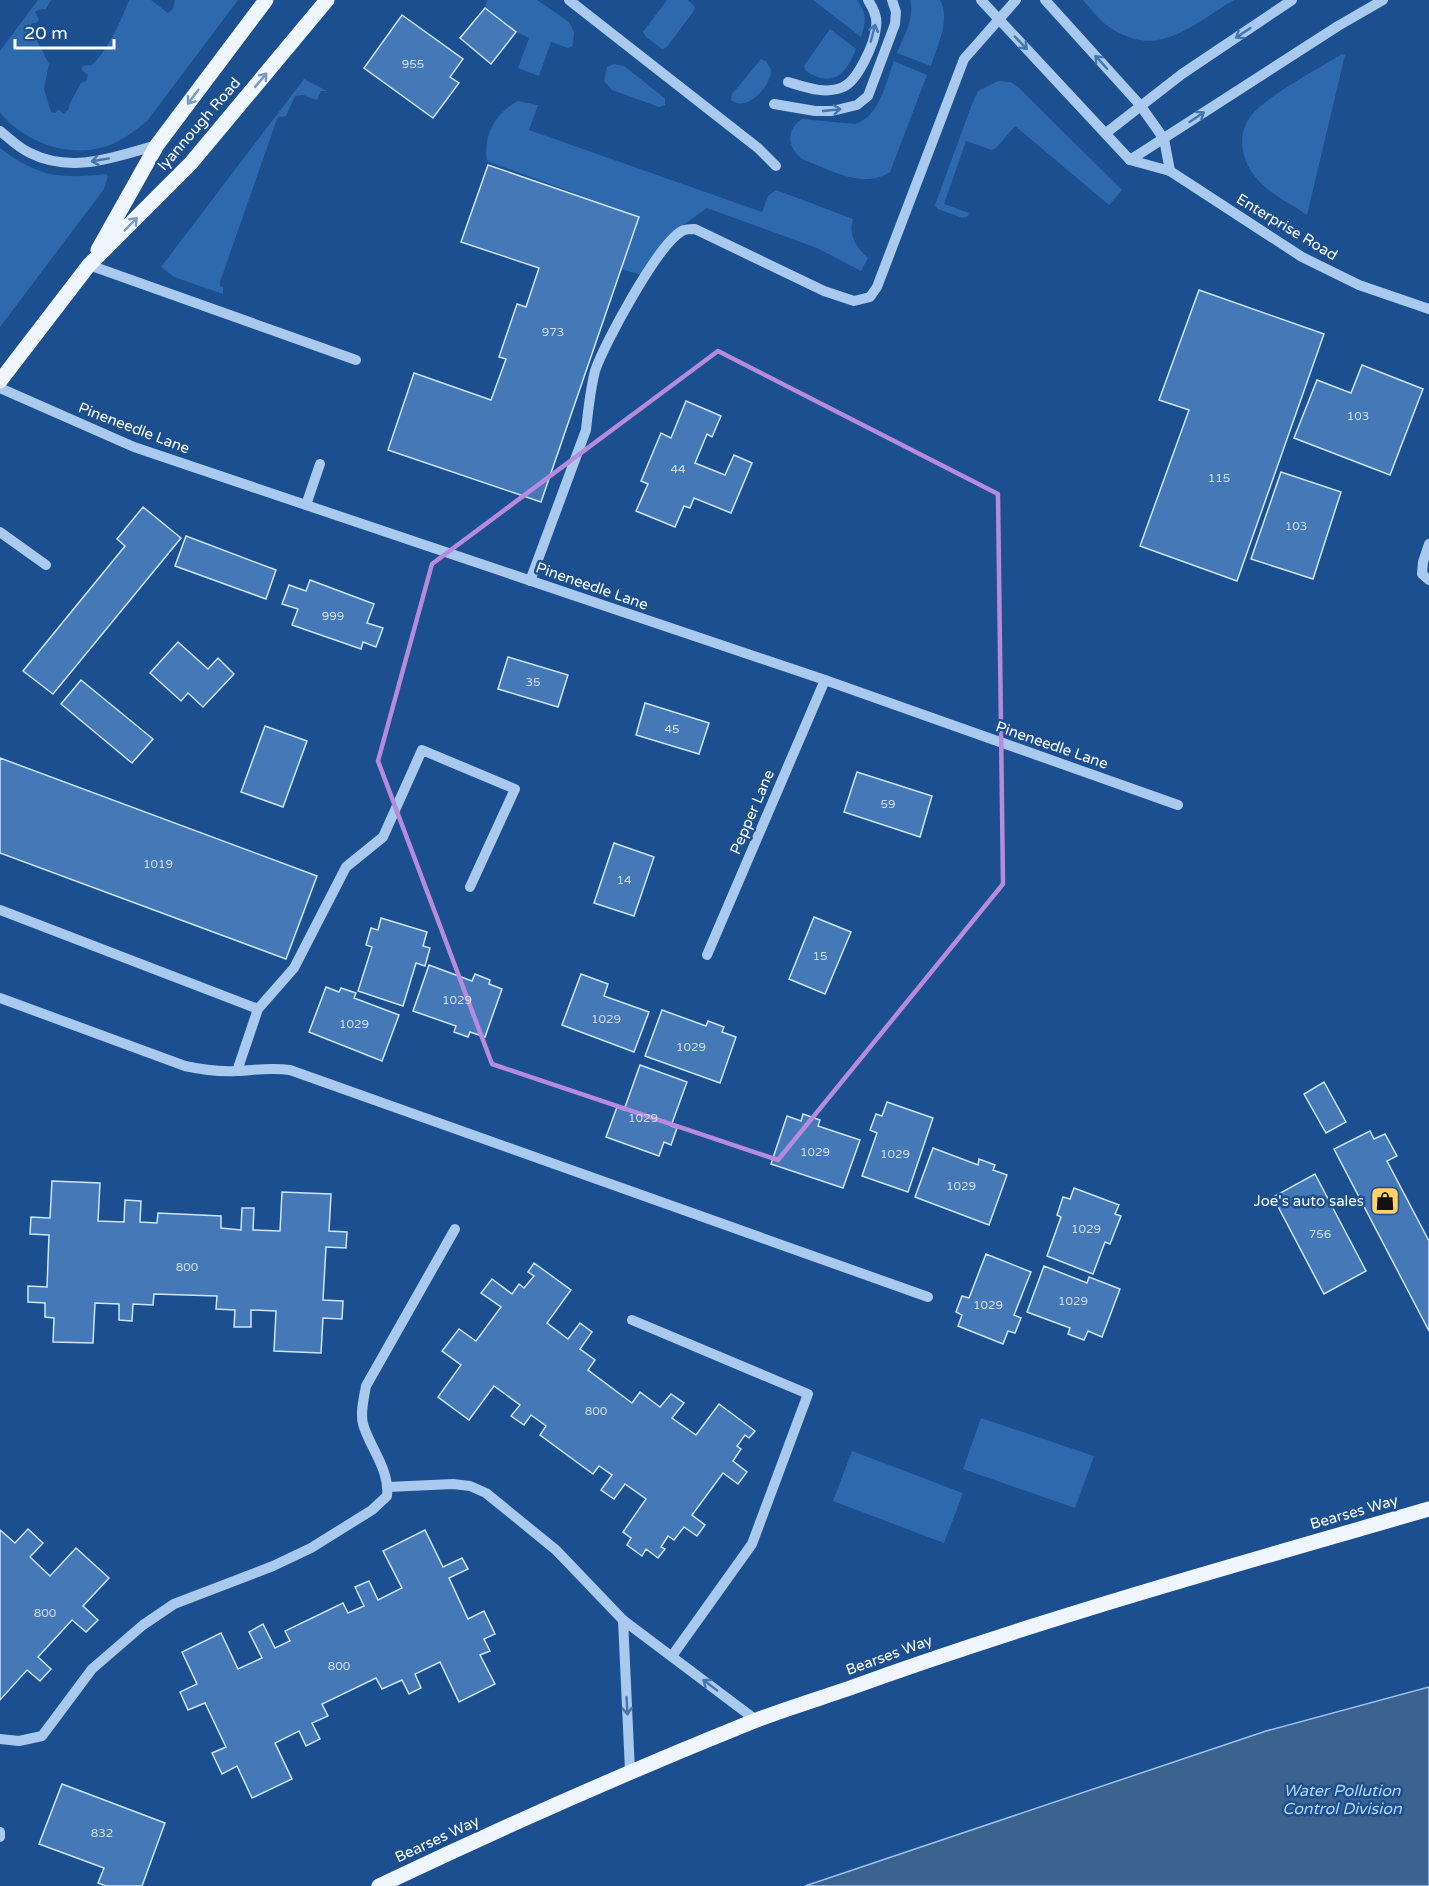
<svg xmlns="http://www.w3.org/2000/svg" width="1429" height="1886" viewBox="0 0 1429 1886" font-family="'Varela Round',sans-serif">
<rect width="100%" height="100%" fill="#1b4f8f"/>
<g fill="#2e69ad">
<path d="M 38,0 L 51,0 L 46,9 L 38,10 L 35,12 L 39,20 L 36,23 L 32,23 L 30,27 L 49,64 L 44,89 L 51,112 L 55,113 L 58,110 L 61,111 L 63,114 L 69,109 L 69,105 L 81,83 L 86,81 L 88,75 L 81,69 L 83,66 L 92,65 C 110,47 120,23 129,0 L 151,0 L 168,13 L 173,9 L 175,0 L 238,0 L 147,121 C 134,131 122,141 107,146 C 69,159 25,142 0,113 L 0,51 Z"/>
<path d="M 487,0 L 537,0 L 569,22 L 574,32 L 573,46 L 568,48 L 551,42 L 539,76 L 518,68 L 529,38 L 516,32 L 485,8 Z"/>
<path d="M 667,0 L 688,0 L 695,7 L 693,12 L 667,47 L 662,49 L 646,37 L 643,32 Z"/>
<path d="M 813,0 L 857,0 C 867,13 866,22 861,37 Z"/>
<path d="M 910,0 L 940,0 C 951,20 937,46 931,66 L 897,53 C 904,36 915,18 910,0 Z"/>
<path d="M 1083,0 L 1234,0 C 1188,27 1156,62 1105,24 C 1097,17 1090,8 1083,0 Z"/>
<path d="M 830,29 L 856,49 C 846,75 832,88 806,71 L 804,66 Z"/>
<path d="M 1342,54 L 1345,55 L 1307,215 C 1291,204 1271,195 1258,180 C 1242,163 1236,137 1250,117 C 1264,97 1320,68 1342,54 Z"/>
<path d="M 761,59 L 766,61 L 771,70 C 771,86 747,113 731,100 L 732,94 Z"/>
<path d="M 894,61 L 927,75 L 890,172 C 862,190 829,169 802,159 C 788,148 785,130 802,119 L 855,124 C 880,116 885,84 894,61 Z"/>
<path d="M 614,64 L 624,66 L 662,96 L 665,99 L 665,105 L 659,107 L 612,90 L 604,81 L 607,67 Z"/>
<path d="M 304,79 L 327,91 L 321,91 L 317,100 L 303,95 L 295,96 L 286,116 L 279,117 L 277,119 L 220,282 L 220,286 L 223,287 L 223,294 L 174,277 L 161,267 Z"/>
<path d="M 998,81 L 1011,82 L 1018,87 L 1122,190 L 1109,205 L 1015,126 L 996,148 L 992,150 L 966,141 L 944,204 L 969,213 L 967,217 L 963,218 L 938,209 L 935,205 L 972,104 L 978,91 Z"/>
<path d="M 518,101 L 538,105 L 529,130 L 762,212 L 768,196 L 776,190 L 853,219 C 848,235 856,247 868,258 L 861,271 L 817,248 L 707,208 L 672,233 L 641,275 L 621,269 L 639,217 L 487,161 C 483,135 495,113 518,101 Z"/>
<path d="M 0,148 C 38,177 60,179 106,174 L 108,176 L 104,189 L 0,327 Z"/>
<path d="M 981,1418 L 1094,1456 L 1075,1508 L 963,1469 Z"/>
<path d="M 852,1451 L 963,1493 L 944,1543 L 833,1501 Z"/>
</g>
<path fill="#3c6290" stroke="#9cc4f0" stroke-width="1.5" d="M 1429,1687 L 1429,1886 L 805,1886 L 1266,1731 Z"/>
<g fill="#4478b7" stroke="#cfe3fa" stroke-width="1.5">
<path d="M 485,8 L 516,32 L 491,64 L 460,38 Z"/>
<path d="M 402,15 L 463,59 L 450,77 L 459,83 L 433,118 L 364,68 Z"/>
<path d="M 488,165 L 639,217 L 541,502 L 388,450 L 414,373 L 491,400 L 506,359 L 499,357 L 517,304 L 526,307 L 539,268 L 461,242 Z"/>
<path d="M 1199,290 L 1324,334 L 1237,581 L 1140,546 L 1189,410 L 1159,400 Z"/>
<path d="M 1362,365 L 1423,389 L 1390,475 L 1294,438 L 1317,380 L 1351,393 Z"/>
<path d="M 686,401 L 721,416 L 712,437 L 707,434 L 695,463 L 725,475 L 734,455 L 752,463 L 731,513 L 694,498 L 690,508 L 684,506 L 675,527 L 636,511 L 648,484 L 641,481 L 661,433 L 671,438 Z"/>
<path d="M 1281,472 L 1341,492 L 1313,579 L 1251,559 Z"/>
<path d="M 143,507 L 181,538 L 53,694 L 23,671 L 125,546 L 117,539 Z"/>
<path d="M 186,536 L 276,570 L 266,599 L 175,566 Z"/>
<path d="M 310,580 L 374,604 L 367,623 L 383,628 L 376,647 L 363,642 L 361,649 L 292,625 L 298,609 L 282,604 L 289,585 L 306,591 Z"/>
<path d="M 178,642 L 208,669 L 218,658 L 234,674 L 203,707 L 188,693 L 181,701 L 150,673 Z"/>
<path d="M 508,657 L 568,675 L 558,707 L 498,689 Z"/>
<path d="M 81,680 L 153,739 L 132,763 L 61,704 Z"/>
<path d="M 645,703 L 709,723 L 699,754 L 636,735 Z"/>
<path d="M 265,726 L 307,741 L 283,807 L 241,792 Z"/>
<path d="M 0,758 L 317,876 L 286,959 L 0,853 Z"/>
<path d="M 857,772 L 932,796 L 920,837 L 844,812 Z"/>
<path d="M 614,843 L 654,857 L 634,916 L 594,903 Z"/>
<path d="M 814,917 L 851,932 L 825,994 L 789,979 Z"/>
<path d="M 381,918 L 427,932 L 423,946 L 430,948 L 425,966 L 416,963 L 403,1006 L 358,991 L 372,947 L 366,945 L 371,928 L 378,930 Z"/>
<path d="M 429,965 L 472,981 L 475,974 L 490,980 L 489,984 L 502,989 L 485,1037 L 470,1032 L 468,1037 L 454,1032 L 456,1026 L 413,1011 Z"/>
<path d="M 581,974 L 608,984 L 604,996 L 649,1012 L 634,1052 L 562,1025 Z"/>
<path d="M 326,987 L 339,992 L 341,988 L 356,993 L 354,998 L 399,1015 L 382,1061 L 309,1032 Z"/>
<path d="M 662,1010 L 706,1026 L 708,1021 L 724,1027 L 722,1032 L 736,1037 L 720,1083 L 645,1056 Z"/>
<path d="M 640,1065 L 687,1082 L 671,1126 L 677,1128 L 671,1145 L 664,1142 L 659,1156 L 606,1137 L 617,1107 L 624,1110 Z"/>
<path d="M 1324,1082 L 1346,1122 L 1326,1133 L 1304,1094 Z"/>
<path d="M 887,1102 L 933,1118 L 908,1192 L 862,1176 L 877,1133 L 870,1130 L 876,1114 L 882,1116 Z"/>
<path d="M 803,1114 L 820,1120 L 818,1126 L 860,1140 L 843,1188 L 771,1164 L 787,1116 L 801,1121 Z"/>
<path d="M 1370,1131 L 1374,1139 L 1385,1134 L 1397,1156 L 1387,1161 L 1429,1241 L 1429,1331 L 1334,1149 Z"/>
<path d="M 933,1148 L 978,1165 L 979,1159 L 995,1165 L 993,1170 L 1007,1175 L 989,1225 L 915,1197 Z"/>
<path d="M 1315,1174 L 1366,1271 L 1324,1294 L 1273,1197 Z"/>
<path d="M 52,1181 L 100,1183 L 98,1221 L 124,1222 L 125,1200 L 141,1201 L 140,1222 L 157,1223 L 158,1213 L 221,1216 L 221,1228 L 241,1230 L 242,1208 L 254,1208 L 253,1230 L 280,1231 L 282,1192 L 331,1194 L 329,1231 L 347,1232 L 346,1248 L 326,1247 L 323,1300 L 343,1301 L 342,1319 L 323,1318 L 321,1353 L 274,1351 L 276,1311 L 251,1310 L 251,1327 L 234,1327 L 235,1310 L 216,1309 L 217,1296 L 154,1294 L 153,1305 L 133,1304 L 132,1321 L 119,1320 L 119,1304 L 95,1303 L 93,1343 L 53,1342 L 54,1318 L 45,1317 L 45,1303 L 28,1302 L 28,1286 L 47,1287 L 49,1235 L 30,1234 L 31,1217 L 50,1218 Z"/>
<path d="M 1074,1188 L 1119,1205 L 1115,1214 L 1121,1216 L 1110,1244 L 1105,1242 L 1093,1274 L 1047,1256 L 1061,1217 L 1057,1215 L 1063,1197 L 1070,1199 Z"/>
<path d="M 986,1254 L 1031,1272 L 1014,1315 L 1021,1318 L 1015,1333 L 1008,1331 L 1003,1344 L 958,1326 L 962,1315 L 956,1312 L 962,1296 L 969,1298 Z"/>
<path d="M 534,1263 L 571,1290 L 547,1323 L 568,1339 L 580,1323 L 592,1332 L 580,1349 L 595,1360 L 588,1370 L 632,1403 L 640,1392 L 660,1407 L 671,1394 L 684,1403 L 672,1418 L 696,1435 L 719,1404 L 755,1431 L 749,1438 L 745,1435 L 737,1446 L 741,1449 L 733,1461 L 747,1472 L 738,1484 L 723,1473 L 692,1515 L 705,1525 L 697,1536 L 684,1527 L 674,1540 L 668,1536 L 661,1547 L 665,1549 L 658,1558 L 646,1549 L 642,1556 L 627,1545 L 631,1538 L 623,1532 L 646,1499 L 625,1484 L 614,1499 L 601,1490 L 612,1475 L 599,1466 L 593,1474 L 540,1435 L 546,1426 L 531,1415 L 524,1425 L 511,1416 L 520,1405 L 494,1386 L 469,1420 L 438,1397 L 461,1365 L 442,1351 L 459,1329 L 476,1341 L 501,1307 L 481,1293 L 492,1279 L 512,1294 L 519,1284 L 524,1288 L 534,1276 L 528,1272 Z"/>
<path d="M 1044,1266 L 1087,1283 L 1089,1277 L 1120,1289 L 1102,1337 L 1088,1331 L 1084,1340 L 1068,1334 L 1070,1328 L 1027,1312 Z"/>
<path d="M 28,1529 L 43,1543 L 30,1557 L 50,1576 L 76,1548 L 109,1578 L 83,1606 L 98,1620 L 86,1632 L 72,1620 L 38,1657 L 51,1669 L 40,1681 L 27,1670 L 0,1700 L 0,1530 L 15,1543 Z"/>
<path d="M 425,1530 L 443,1567 L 462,1558 L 468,1569 L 449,1578 L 468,1619 L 484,1611 L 495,1634 L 484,1639 L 490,1651 L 480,1655 L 495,1684 L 459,1702 L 440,1662 L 415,1674 L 421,1688 L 409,1694 L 402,1680 L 382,1689 L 376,1678 L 322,1704 L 328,1716 L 312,1723 L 320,1739 L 306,1746 L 299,1731 L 275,1743 L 292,1779 L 252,1798 L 237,1766 L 222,1774 L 212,1753 L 226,1747 L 205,1703 L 188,1710 L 180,1692 L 197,1684 L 182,1652 L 221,1633 L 238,1669 L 262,1658 L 249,1632 L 263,1624 L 275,1648 L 290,1641 L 285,1631 L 343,1603 L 348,1613 L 364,1606 L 355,1587 L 369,1581 L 378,1600 L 402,1588 L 383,1551 Z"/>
<path d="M 62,1784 L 165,1823 L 142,1886 L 106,1886 L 98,1883 L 104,1868 L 39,1844 Z"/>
</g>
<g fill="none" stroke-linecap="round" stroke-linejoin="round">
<g stroke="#a9c9ee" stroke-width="10">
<path d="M 569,0 L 758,148 L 776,166"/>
<path d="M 981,0 L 1130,160 L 1170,171 L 1302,257 L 1359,285 L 1429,309"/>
<path d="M 1045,0 L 1140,105 L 1164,139 L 1170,171"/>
<path d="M 788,82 C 805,87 825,95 843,87 C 858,81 875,42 876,27 C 878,17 873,8 868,0"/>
<path d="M 774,104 L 815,111 L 832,111 L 857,105 L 868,96 L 895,24 L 896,12 L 892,0"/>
<path d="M 0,131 C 10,139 19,148 30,153 C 72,174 115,157 157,145"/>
<path d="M 1106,133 L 1182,74 L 1292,0"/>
<path d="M 1130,160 L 1338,26 L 1383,0"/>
<path d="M 89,265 L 356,360"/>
<path d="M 0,388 L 134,447 L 825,680 L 1178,805"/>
<path d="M 306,505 L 320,464"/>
<path d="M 0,532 L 46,565"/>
<path d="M 1429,544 L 1423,562 L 1422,574 L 1429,580"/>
<path d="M 530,581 L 586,430 C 588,411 590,391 595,371 C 604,344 658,244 682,231 C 685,229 691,229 695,229 L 824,291 L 854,301 L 870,297 L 877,287 L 964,59 L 1016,0"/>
<path d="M 0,910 L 258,1009 L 237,1071"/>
<path d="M 707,955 L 825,680"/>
<path d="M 0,998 L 185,1066 C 203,1070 219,1072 237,1071 C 256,1070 271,1067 290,1070 L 928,1297"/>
<path d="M 258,1009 L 294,968 L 346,867 L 383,837 L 422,750 L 515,789 L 470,887"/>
<path d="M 632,1320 L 808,1394 L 752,1544 L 672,1656"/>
<path d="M 388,1487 L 453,1484 L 470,1486 L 486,1493 L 556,1550 L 623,1620"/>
<path d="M 0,1739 L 19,1741 L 42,1736 L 92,1669 L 143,1625 L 174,1604 L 273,1566 L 311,1548 L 372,1510 L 387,1496 C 390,1470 370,1448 363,1424 C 360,1412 364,1398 366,1386 L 455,1229"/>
<path d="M 630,1771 L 623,1620 L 756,1720"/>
<path d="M 0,1832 L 0,1837"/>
</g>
<g stroke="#f0f6ff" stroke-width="15">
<path d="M 98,250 L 157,145 L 266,0"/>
<path d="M 0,381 L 89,265 L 191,163 L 327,0"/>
<path d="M 379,1886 C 503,1827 627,1772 754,1721 C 785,1709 818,1699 850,1688 C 1040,1619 1235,1565 1429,1509"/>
</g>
</g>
<defs><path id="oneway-shaft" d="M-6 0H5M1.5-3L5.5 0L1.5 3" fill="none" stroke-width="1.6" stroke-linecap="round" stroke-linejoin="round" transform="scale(1.5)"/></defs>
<g stroke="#4674ac">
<use href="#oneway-shaft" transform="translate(873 33) rotate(-75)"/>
<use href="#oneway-shaft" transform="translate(1243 33) rotate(146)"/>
<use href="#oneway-shaft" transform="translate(1021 43) rotate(46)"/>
<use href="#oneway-shaft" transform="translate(1101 62) rotate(-132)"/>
<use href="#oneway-shaft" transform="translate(832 110) rotate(-6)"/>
<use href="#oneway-shaft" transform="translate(1197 117) rotate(-34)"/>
<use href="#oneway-shaft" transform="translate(100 160) rotate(170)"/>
<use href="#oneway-shaft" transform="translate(710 1685) rotate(-143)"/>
<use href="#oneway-shaft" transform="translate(627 1706) rotate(87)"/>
</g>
<g stroke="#7b9ac1">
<use href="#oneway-shaft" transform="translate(261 80) rotate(-50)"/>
<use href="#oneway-shaft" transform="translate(193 97) rotate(127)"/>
<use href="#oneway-shaft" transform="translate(131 224) rotate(-45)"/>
</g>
<path fill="none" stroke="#b68bdc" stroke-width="4.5" stroke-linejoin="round" d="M 718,351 L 998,494 L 1003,884 L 778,1160 L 492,1064 L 378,761 L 432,564 Z"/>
<defs>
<g id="shop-square" transform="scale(1.5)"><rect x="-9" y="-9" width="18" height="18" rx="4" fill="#ffd166" stroke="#1b4f8f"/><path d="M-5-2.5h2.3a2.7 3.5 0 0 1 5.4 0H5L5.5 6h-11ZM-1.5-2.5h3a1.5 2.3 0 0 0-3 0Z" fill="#111"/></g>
</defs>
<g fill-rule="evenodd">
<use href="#shop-square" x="1385" y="1201"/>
</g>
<g text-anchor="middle" stroke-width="5" stroke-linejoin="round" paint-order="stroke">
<g font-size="12" fill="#d0dded">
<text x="413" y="68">955</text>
<text x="553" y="336">973</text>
<text x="1358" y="420">103</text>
<text x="678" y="473">44</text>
<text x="1219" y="482">115</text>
<text x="1296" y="530">103</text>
<text x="333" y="620">999</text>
<text x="533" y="686">35</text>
<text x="672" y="733">45</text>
<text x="888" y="808">59</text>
<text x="158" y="868">1019</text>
<text x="624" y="884">14</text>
<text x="820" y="960">15</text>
<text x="457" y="1004">1029</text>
<text x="606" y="1023">1029</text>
<text x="354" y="1028">1029</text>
<text x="691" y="1051">1029</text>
<text x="643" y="1122">1029</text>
<text x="815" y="1156">1029</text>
<text x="895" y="1158">1029</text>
<text x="961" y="1190">1029</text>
<text x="1086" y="1233">1029</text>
<text x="1320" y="1238">756</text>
<text x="187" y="1271">800</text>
<text x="1073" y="1305">1029</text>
<text x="988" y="1309">1029</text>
<text x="596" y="1415">800</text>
<text x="45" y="1617">800</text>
<text x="339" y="1670">800</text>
<text x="102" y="1837">832</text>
</g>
<g font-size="15" fill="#fff" stroke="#1b4f8f">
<text transform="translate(199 124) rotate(-49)" y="5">Iyannough Road</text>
<text transform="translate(1287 227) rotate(31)" y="5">Enterprise Road</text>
<text transform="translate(134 428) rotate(21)" y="5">Pineneedle Lane</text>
<text transform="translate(592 586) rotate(19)" y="5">Pineneedle Lane</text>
<text transform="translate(1052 745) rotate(19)" y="5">Pineneedle Lane</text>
<text transform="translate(752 812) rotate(-67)" y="5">Pepper Lane</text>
<text transform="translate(1354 1512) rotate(-16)" y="5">Bearses Way</text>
<text transform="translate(889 1655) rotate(-20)" y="5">Bearses Way</text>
<text transform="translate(437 1839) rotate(-25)" y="5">Bearses Way</text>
</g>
<g font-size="15" fill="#fff" stroke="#1b4f8f" text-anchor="end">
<text x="1364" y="1206">Joe's auto sales</text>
</g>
<g font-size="16" font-style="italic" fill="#b5d3f5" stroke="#1b4f8f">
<text x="1342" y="1796">Water Pollution<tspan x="1342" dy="18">Control Division</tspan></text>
</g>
</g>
<path d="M15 39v9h99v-9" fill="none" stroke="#ffffff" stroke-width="3"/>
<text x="24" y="39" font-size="18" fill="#ffffff" stroke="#1b4f8f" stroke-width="4.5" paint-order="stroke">20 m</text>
</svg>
